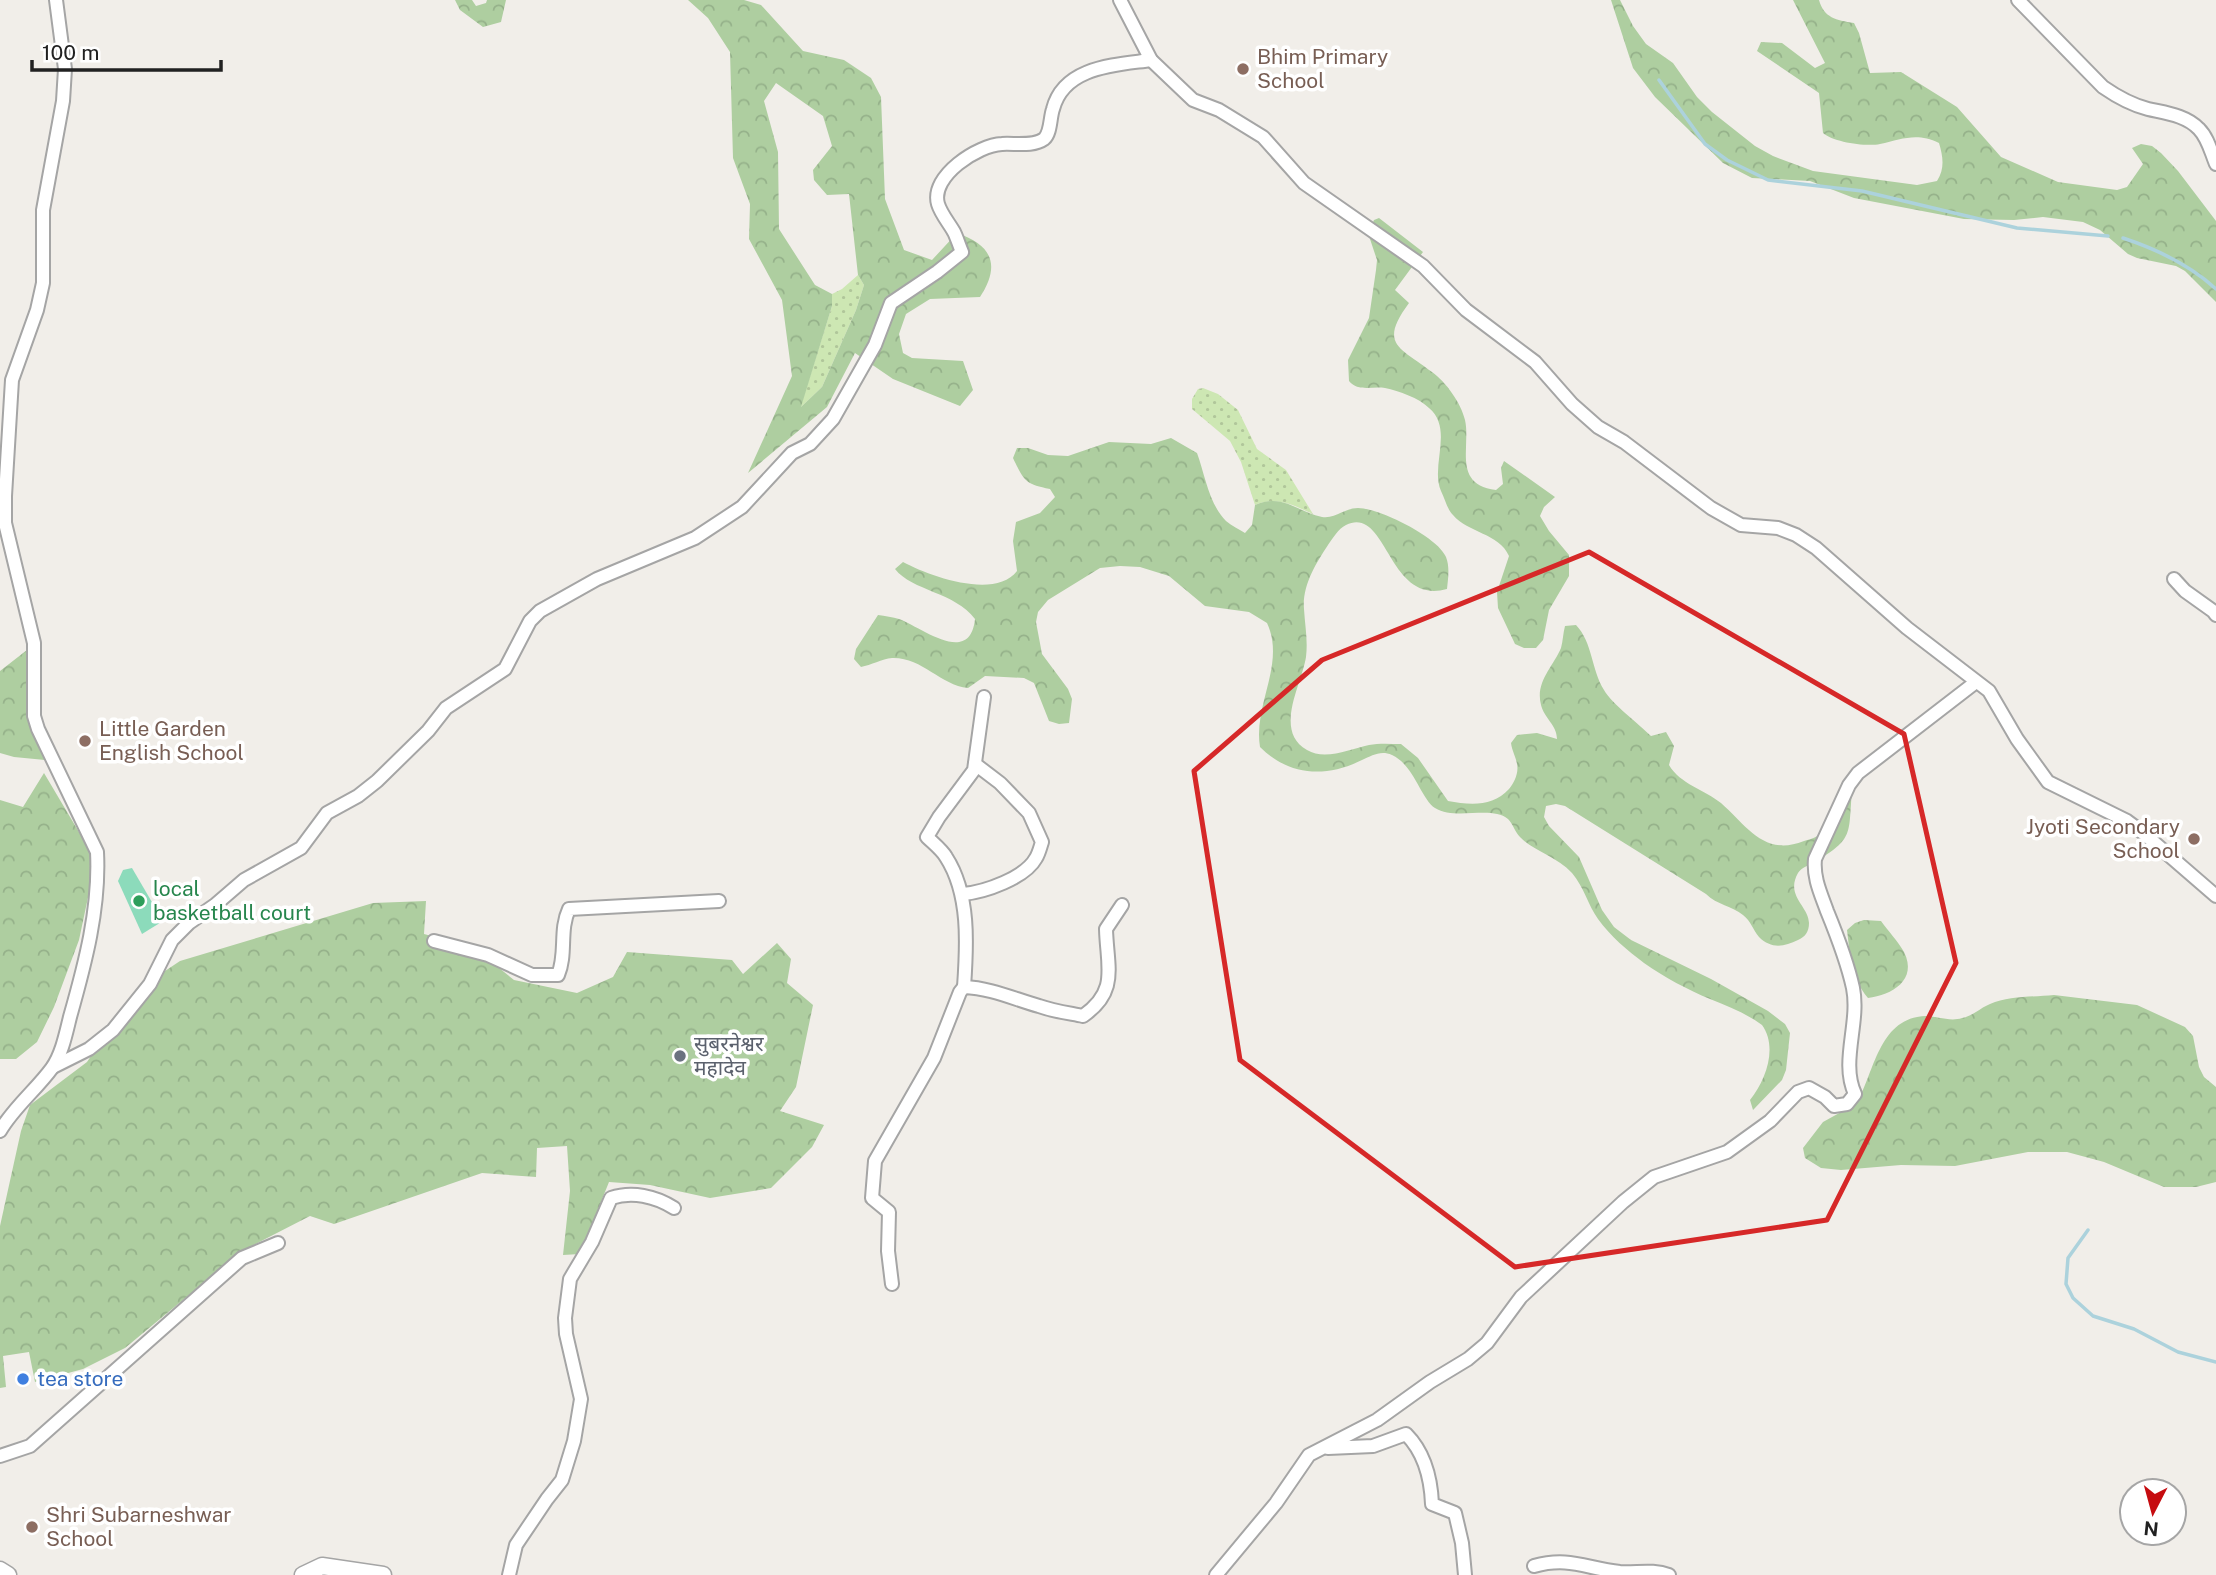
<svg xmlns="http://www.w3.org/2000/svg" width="2216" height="1575" viewBox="0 0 2216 1575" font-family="'Public Sans','Noto Sans Devanagari',sans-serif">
<defs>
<pattern id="grass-dots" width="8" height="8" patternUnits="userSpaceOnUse" patternTransform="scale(1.75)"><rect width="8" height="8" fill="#cde7b3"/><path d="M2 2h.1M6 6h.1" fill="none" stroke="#b0c69a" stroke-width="1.8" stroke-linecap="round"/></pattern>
<pattern id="forest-crowns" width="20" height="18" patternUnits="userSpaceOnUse" patternTransform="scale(1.75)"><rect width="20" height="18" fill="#aecea0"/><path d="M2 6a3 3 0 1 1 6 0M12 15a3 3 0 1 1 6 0" fill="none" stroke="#95b18a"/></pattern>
</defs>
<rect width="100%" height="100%" fill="#f1eee9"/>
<g fill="url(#grass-dots)">
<path d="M 858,275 L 864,285 L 856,310 L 822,387 L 800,408 L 832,306 L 832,294 L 842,289 Z"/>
<path d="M 1203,388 L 1218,394 L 1238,410 L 1257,449 L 1286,470 L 1313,514 C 1293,505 1276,496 1255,505 L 1241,462 L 1230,441 L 1192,409 L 1192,399 L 1198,389 Z"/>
</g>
<g fill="url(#forest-crowns)" fill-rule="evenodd">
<path d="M 455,0 L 472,0 L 476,6 L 486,3 L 487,0 L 506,0 L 501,22 L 483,27 L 460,10 Z"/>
<path d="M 688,0 L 744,0 L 761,5 L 803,51 L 844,60 L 871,78 L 881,97 L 885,199 L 904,250 L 932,260 L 957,233 C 992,245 1001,265 980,297 L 930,299 L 906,314 L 899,334 L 903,353 L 912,358 L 963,361 L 973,390 L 960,406 L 893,379 L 855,353 L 827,407 L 748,473 L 792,376 L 782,300 L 749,239 L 750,204 L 733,158 L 730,52 L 708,18 ZM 776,83 L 823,116 L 832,146 L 813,170 L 814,180 L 827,195 L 849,194 L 858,275 L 864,285 L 856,310 L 822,387 L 801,407 L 832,306 L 832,294 L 815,285 L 779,229 L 778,152 L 764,101 Z"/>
<path d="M 1611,0 L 1620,0 L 1633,26 L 1646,44 L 1673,63 L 1697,97 L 1712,112 L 1755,146 L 1773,156 L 1813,171 L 1917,185 L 1937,181 C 1945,168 1943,157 1939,143 C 1917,132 1902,139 1880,144 C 1866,147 1833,142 1823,133 L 1819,93 L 1757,51 L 1761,42 L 1782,43 L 1815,68 L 1825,63 L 1793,0 L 1819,0 C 1824,18 1836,20 1854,23 L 1859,33 L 1870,73 L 1901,72 L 1957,107 L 2001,157 L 2058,182 L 2117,190 L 2127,187 L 2143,164 L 2132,148 L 2141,144 L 2152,146 L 2161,153 L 2178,171 L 2216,221 L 2216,302 L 2185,271 L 2176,266 L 2137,258 L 2128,254 L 2100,230 L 2083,222 L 2043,217 L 2014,220 L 1964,219 L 1854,198 L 1810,181 L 1752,178 L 1723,163 L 1655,97 L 1633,68 Z"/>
<path d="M 1379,218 L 1423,252 L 1395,290 L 1409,303 C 1378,345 1400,347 1432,372 C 1446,382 1461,403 1465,420 C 1471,446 1452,485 1496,490 L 1503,484 L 1501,468 L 1504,461 L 1555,497 L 1544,507 L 1540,516 L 1549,531 L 1569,555 L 1569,576 L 1549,610 L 1543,640 L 1536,648 L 1524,648 L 1515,644 L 1498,608 L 1497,592 L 1509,556 C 1499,533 1468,533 1453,515 C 1447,509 1445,499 1441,491 C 1430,466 1454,429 1429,408 C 1419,398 1399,391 1385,388 C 1372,386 1358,392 1349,381 L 1348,360 L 1369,318 L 1376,270 L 1377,260 L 1368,233 L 1374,220 Z"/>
<path d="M 1171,438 L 1197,453 C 1205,475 1209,504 1226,521 C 1232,526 1239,529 1245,533 L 1252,525 L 1255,505 C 1283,493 1297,512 1322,517 C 1336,519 1344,508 1358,508 C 1379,508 1438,537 1446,557 C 1450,567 1448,579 1447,589 C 1387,606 1388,505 1346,525 C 1338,529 1333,538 1328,545 C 1316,563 1302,586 1304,609 C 1305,626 1308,640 1306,657 C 1302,684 1273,731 1307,750 C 1325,761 1350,749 1369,745 C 1379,743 1391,744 1401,744 L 1418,758 L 1448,801 C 1470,805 1493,807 1509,789 C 1514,783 1519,773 1517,764 C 1516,757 1512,751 1511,743 L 1517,735 L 1537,733 L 1557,739 C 1557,725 1544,718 1541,705 C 1535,682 1553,667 1561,648 C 1563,641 1563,633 1565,626 L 1576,625 C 1593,643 1591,669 1604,690 C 1612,704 1639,724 1651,736 L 1666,732 L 1674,746 L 1669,765 C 1680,784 1705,790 1721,803 C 1747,826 1764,857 1804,841 C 1808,840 1815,838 1819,835 C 1831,824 1832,804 1840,791 L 1852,791 C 1848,834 1855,838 1815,862 C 1809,865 1801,868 1798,873 C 1785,896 1809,906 1809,923 C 1809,932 1805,937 1798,940 C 1784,947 1771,949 1759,937 C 1753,930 1751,921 1743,915 C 1732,906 1717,905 1706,894 L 1565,806 L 1556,804 L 1546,806 L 1544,817 L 1549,826 L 1579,857 L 1602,910 L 1614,927 L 1631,940 L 1711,979 L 1768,1011 L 1785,1024 L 1790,1033 L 1786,1070 L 1782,1080 L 1753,1110 L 1750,1100 C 1766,1080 1778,1047 1762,1025 C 1747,1014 1728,1006 1710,999 C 1688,990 1664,977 1644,963 C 1628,951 1610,936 1598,919 C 1588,905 1584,887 1572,873 C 1556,856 1533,851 1520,837 C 1515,832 1513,824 1508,819 C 1491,805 1456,821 1435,808 C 1421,799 1414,765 1392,755 C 1380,750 1372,756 1362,760 C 1326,778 1289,776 1260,747 C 1253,705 1286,664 1267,623 L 1249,612 L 1205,606 L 1169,576 L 1140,567 L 1120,566 L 1100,568 L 1048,600 L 1038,612 L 1036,622 L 1042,654 L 1068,689 L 1072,699 L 1069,723 L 1059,724 L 1049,721 L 1034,683 L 1024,678 L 985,676 L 968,688 C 940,685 922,657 892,658 C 882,659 871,665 861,667 L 854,659 L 856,649 L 878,615 C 885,616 893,617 899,619 C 921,627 970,667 975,619 C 955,592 912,591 895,569 L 903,562 C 929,576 995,600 1017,571 L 1013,541 L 1016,522 L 1040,513 L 1055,497 L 1050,489 C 1025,484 1024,481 1013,458 L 1017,448 L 1028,448 L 1048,455 L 1068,456 L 1109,442 L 1151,444 Z"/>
<path d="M 27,650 L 30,717 L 45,760 L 14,757 L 0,753 L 0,671 Z"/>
<path d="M 44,773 L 89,849 L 94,869 L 79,940 L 54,1007 L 37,1042 L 16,1059 L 0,1059 L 0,800 L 23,807 Z"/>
<path d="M 426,901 L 424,934 L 473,947 L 514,980 L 577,993 L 613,977 L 627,952 L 732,960 L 743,974 L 777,943 L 791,959 L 787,983 L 813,1005 L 796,1087 L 780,1111 L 824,1125 L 812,1147 L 771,1188 L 710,1198 L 650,1185 L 609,1182 L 580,1254 L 563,1255 L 570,1191 L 567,1146 L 537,1148 L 536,1177 L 482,1173 L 334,1224 L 310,1216 L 242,1251 L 125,1348 L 83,1369 L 35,1382 L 29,1352 L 3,1356 L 6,1387 L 0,1388 L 0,1226 L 21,1131 L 30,1105 L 87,1062 L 135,991 L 180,961 L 373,903 Z"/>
<path d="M 1864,920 L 1881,921 C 1888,931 1898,941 1904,952 C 1918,980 1892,995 1868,998 C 1851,978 1850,954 1847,930 L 1855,923 Z"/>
<path d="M 2054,995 L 2137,1005 L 2185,1027 L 2193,1036 L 2199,1067 L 2204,1077 L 2216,1087 L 2216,1182 L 2196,1187 L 2164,1187 L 2104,1162 L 2067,1152 L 2028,1152 L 1955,1166 L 1901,1165 L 1841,1170 L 1821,1168 L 1805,1158 L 1803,1148 L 1823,1122 L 1852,1106 L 1859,1099 C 1875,1067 1881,1018 1925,1016 C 1937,1016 1950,1022 1962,1018 C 1973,1016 1980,1008 1990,1004 C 2009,996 2034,997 2054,995 Z"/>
</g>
<path fill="#8cdbbb" d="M 132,868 L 163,921 L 142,934 L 118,881 L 123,870 Z"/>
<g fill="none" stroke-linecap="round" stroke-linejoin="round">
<g stroke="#acd2dc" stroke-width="3.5">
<path d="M 1659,80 L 1705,144 L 1727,160 L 1768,180 L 1862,191 L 2017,228 L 2108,236"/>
<path d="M 2123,238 C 2156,249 2190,265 2216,289"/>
<path d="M 2088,1230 L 2068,1258 L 2066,1284 L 2073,1298 L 2093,1316 L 2134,1329 L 2178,1352 L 2216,1362"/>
</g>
<g stroke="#a5a5a5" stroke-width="16">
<g id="minor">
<path d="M 1120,0 L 1151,60 L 1193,100 L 1219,110 L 1263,137 L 1304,183 L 1423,266 L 1466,310 L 1535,362 L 1572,404 L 1598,427 L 1624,442 L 1711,508 L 1741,525 L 1778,528 L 1796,535 L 1816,548 L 1907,628 L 1989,691 L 2017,739 L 2048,782 L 2127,821 L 2142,832 L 2216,896"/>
<path d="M 2018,0 L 2103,87 C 2116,96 2132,105 2148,109 C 2165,113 2186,115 2199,129 C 2208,138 2211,152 2216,164"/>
<path d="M 2174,579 L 2185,591 L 2213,611 L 2216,615"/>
<path d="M 963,894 C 985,892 1025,878 1036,858 C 1039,853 1040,848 1042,842 L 1029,813 L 1000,783 L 975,764"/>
<path d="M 434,941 L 488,955 L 532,975 L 558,975 C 567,954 559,930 569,909 L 719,901"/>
<path d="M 964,987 C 967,945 970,894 946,857 C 942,850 933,843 927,837 L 939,817 L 974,770 L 984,697"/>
<path d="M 53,1067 L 89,1049 L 113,1030 L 150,984 L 172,940 L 189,923 L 215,905 L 244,880 L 301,848 L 327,813 L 358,796 L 377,781 L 428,731 L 446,708 L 505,669 L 530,621 L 540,611 L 597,579 L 695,538 L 742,507 L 792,453 L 810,444 L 833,419 L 875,345 L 891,303 L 937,272 L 962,252 C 959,245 957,238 954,232 C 949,223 941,214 938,204 C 930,176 978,145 1002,144 C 1014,143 1033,147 1044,139 C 1051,133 1050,117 1053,109 C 1064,66 1116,65 1151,60"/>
<path d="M 0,1131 C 14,1107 36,1090 52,1068 C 62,1054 66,1033 70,1017 C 85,964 100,908 97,852 L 38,729 L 34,716 L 34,643 L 5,523 L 5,496 L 12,380 L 37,310 L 43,283 L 43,210 L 63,101 L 65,69 L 56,0"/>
<path d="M 892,1284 L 888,1251 L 889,1212 L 872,1198 L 875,1161 L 934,1058 L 960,992 L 964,987 C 991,988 1014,999 1039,1006 C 1053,1011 1068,1013 1083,1016 C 1119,991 1107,967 1106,929 L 1122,905"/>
<path d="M 1328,1448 L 1373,1446 L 1406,1434 C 1424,1452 1431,1479 1432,1504 L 1455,1513 L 1462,1543 L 1465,1575"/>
<path d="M 0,1456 L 30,1446 L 242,1258 L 278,1243"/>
<path d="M 1534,1566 C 1570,1556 1587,1569 1620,1572 C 1637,1573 1653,1569 1669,1575"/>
<path d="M 509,1575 L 516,1545 L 547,1499 L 562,1480 L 574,1441 L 581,1399 L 566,1334 L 565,1318 L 570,1279 L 592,1242 L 611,1198 C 632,1191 655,1196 674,1208"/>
<path d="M 1216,1575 L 1276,1503 L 1309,1455 L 1377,1420 L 1430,1382 L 1468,1359 L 1487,1343 L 1521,1297 L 1623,1202 L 1654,1177 L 1727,1152 L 1770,1121 L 1798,1092 L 1809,1088 L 1825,1097 L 1834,1106 L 1847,1104 L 1855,1094 C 1840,1062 1860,1023 1853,988 C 1848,965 1836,933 1827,911 C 1821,894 1813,878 1815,859 L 1849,785 L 1858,773 L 1976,682"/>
</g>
</g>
<g stroke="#a5a5a5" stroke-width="19">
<g id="tertiary">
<path d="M 0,1570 L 8,1575"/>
<path d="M 303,1575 L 322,1566 L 383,1575"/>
</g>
</g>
<use href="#minor" stroke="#fff" stroke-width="12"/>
<use href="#tertiary" stroke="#fff" stroke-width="16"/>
</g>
<path fill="none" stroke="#d62828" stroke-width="5" stroke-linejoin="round" d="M 1589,552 L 1904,734 L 1956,963 L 1827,1220 L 1515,1267 L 1240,1060 L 1194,771 L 1322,660 Z"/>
<g fill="#8d6e63" stroke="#fff" stroke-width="2.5">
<circle cx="1243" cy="69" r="7"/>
<circle cx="85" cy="741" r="7"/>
<circle cx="2194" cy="839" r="7"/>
<circle cx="32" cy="1527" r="7"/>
</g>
<circle fill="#2e9e5b" stroke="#fff" stroke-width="2.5" cx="139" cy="901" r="7"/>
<circle fill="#6b7280" stroke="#fff" stroke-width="2.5" cx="680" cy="1056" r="7"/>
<circle fill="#3f7fe0" stroke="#fff" stroke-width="2.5" cx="23" cy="1379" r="7"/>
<g text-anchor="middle" stroke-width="7" stroke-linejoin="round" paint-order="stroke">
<g font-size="21" fill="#785e54" stroke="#fff" text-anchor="start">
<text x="1257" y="64">Bhim Primary<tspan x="1257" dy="24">School</tspan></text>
<text x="99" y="736">Little Garden<tspan x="99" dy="24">English School</tspan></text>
<text x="2180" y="834" text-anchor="end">Jyoti Secondary<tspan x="2180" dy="24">School</tspan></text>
<text x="46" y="1522">Shri Subarneshwar<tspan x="46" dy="24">School</tspan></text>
</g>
<g font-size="21" fill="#27864d" stroke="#fff" text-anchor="start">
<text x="153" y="896">local<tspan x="153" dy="24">basketball court</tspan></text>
</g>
<g font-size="21" fill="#5b616d" stroke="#fff" text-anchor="start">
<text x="694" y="1051">सुबरनेश्वर<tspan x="694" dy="24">महादेव</tspan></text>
</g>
<g font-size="21" fill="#366cbe" stroke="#fff" text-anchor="start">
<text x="37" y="1386">tea store</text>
</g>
</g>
<g transform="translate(2153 1512) rotate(186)"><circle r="33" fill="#ffffff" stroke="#a6a6a6" stroke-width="2"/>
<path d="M0-5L12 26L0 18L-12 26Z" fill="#c60c10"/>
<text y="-10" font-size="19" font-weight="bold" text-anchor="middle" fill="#212121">N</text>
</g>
<path d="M32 60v10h189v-10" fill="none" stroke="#212121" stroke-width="3.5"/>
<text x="42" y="60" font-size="21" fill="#212121" stroke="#ffffff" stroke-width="5" paint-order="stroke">100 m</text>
</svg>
